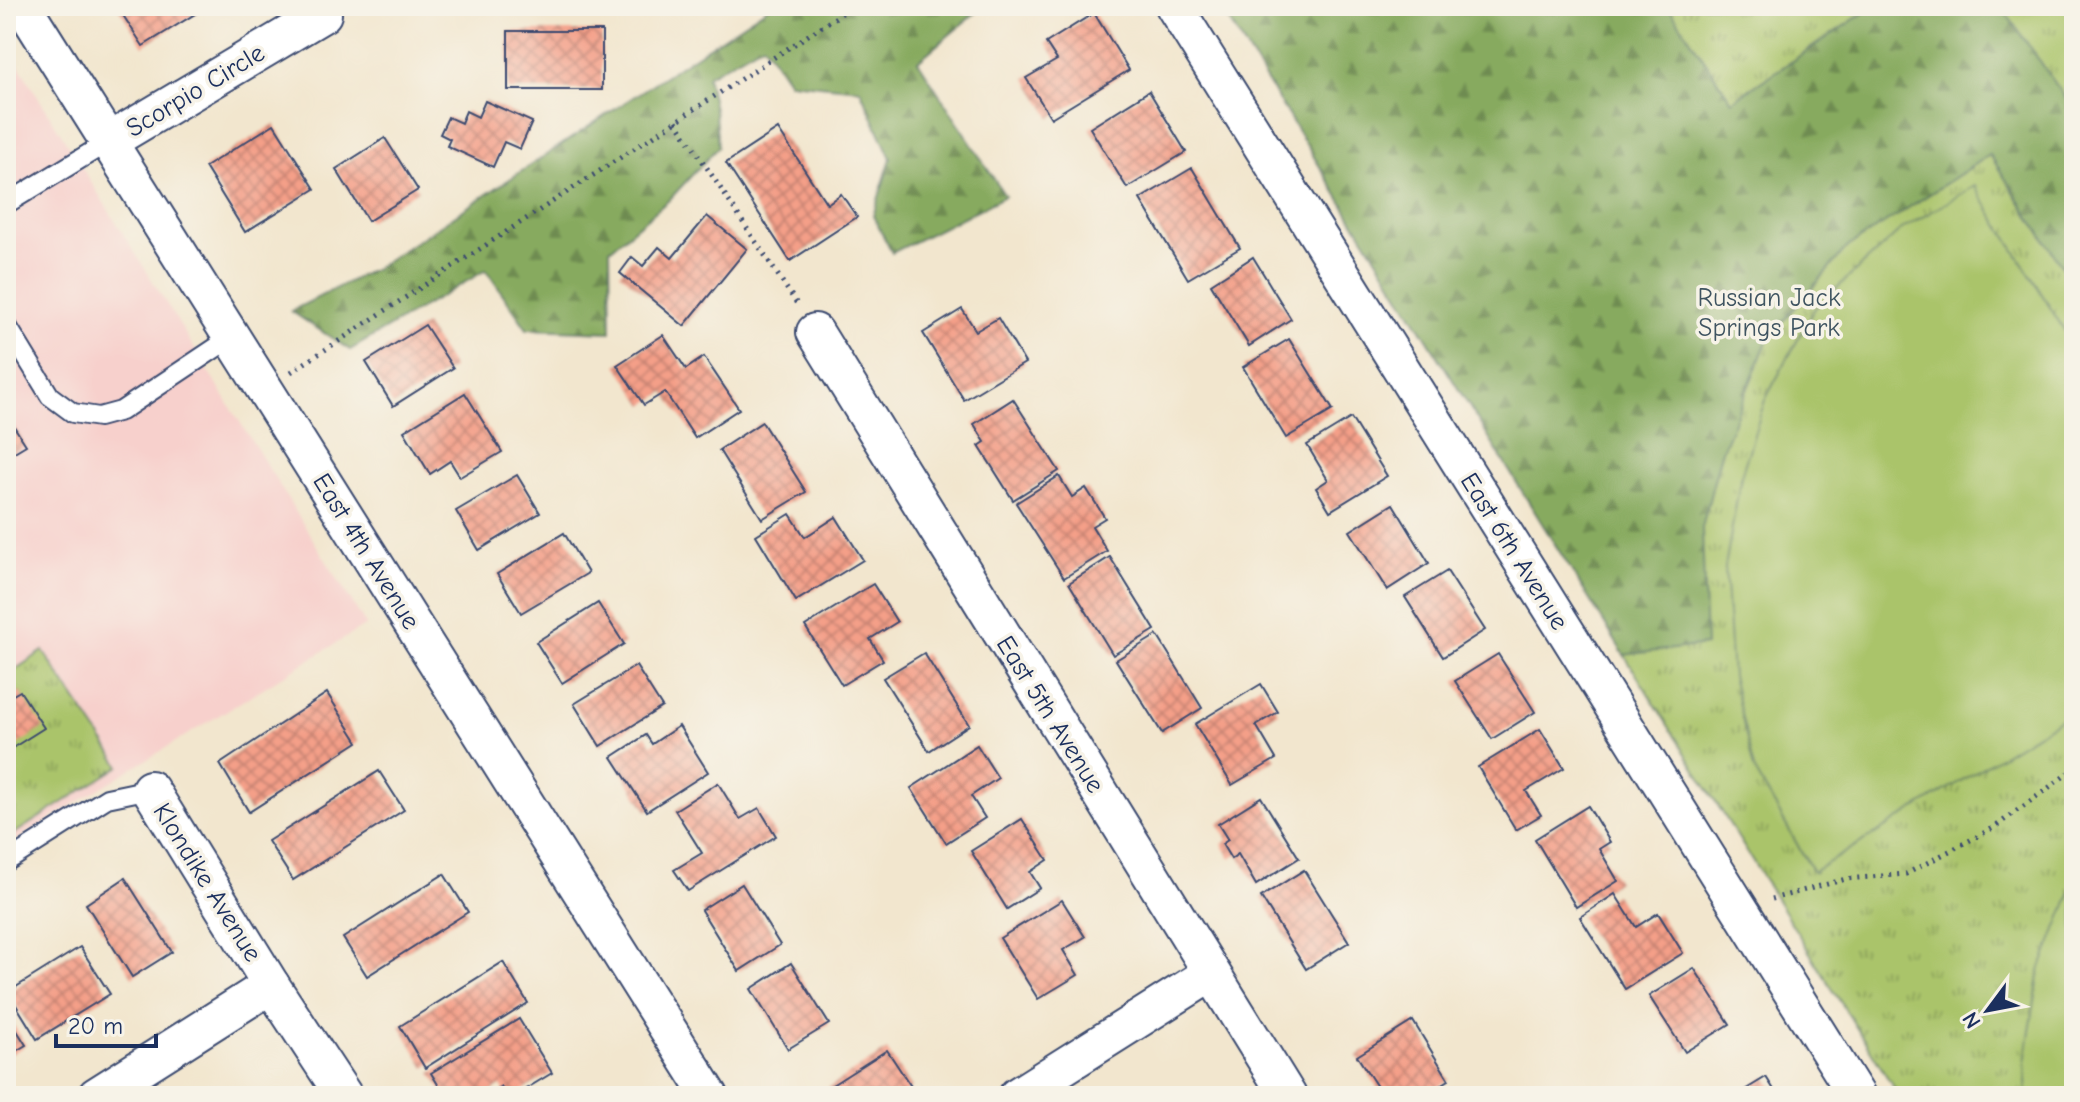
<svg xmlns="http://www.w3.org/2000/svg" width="2080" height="1102" viewBox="0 0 2080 1102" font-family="'Comic Neue',sans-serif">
<defs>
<pattern id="grass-tufts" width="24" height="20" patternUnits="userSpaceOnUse" patternTransform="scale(2)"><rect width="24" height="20" fill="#aac46a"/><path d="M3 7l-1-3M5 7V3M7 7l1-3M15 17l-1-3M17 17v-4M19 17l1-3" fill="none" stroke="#8aa05a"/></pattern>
<pattern id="forest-firs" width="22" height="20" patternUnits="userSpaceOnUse" patternTransform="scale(2)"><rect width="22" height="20" fill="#87aa5e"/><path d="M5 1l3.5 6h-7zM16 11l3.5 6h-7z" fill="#6e8b51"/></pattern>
<pattern id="building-cross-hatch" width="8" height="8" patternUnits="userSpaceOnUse" patternTransform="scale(2)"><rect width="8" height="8" fill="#f49f88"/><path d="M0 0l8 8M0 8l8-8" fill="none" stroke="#c58272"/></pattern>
</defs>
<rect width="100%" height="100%" fill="#f7f3e8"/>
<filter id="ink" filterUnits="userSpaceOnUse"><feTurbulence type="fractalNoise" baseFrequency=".0125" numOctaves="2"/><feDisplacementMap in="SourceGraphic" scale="16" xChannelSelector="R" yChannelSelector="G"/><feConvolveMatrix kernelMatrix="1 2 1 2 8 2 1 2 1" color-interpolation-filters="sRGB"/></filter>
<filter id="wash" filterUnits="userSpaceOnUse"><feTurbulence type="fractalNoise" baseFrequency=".006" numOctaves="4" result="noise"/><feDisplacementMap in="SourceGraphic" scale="32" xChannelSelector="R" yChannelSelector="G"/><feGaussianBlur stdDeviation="1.8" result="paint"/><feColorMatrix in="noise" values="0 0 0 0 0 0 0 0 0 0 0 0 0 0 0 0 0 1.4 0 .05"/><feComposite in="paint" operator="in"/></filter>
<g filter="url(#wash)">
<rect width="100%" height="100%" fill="#f2e6ce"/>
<path fill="#f7d0cc" d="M 6,45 L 366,625 L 6,846 Z"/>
<g fill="url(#grass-tufts)" stroke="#627a64" stroke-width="2">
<path d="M 1220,6 L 2074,6 L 2074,1096 L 1899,1096 Z"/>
<path d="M 43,651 L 120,766 L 6,839 L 6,676 Z"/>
</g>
<g fill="url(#forest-firs)" stroke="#516c5e" stroke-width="2">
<path d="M 770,6 L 984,6 L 918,61 L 1005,196 L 892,253 L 873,216 L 891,158 L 860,89 L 789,82 L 763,44 L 707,76 L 715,114 L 718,147 L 669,200 L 610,249 L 611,332 L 527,329 L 486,270 L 350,350 L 291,311 L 376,268 Z"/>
<path d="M 1220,6 L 1668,6 L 1732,101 L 1868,10 L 1880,6 L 2001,6 L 2074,110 L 2074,285 L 1990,155 L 1848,247 L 1768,339 L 1721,453 L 1702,528 L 1706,645 L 1624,655 Z"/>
</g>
<g fill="#aac46a" stroke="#627a64" stroke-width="2">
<path d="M 1975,186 L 2074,346 L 2074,711 L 1813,872 L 1754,769 L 1732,676 L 1725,567 L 1741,476 L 1765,400 L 1815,308 L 1902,229 Z"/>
<path d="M 2074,884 L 2074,1096 L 2027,1096 L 2025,1062 L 2040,970 Z"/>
</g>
<g id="blocks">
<g fill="url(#building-cross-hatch)">
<path d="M 117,6 L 202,6 L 203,9 L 143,46 Z"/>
<path d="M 1094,13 L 1129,70 L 1051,118 L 1026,78 L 1057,60 L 1046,43 Z"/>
<rect x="508" y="31" width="94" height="59"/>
<path d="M 1149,91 L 1186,152 L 1127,188 L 1090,128 Z"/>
<path d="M 485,101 L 532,122 L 520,149 L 504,142 L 493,167 L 447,146 L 450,139 L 440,134 L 448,117 L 461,123 L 466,111 L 478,117 Z"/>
<path d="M 274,124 L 315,189 L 245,232 L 205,167 Z"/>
<path d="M 778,129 L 827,204 L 841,194 L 857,217 L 790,261 L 726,163 Z"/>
<path d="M 385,138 L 418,190 L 368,221 L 336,169 Z"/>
<path d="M 1192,168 L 1240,248 L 1188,279 L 1140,199 Z"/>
<path d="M 707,216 L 747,249 L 684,326 L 620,273 L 632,257 L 643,266 L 659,247 L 672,258 Z"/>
<path d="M 1253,257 L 1291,319 L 1249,346 L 1211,284 Z"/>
<path d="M 962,309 L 976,331 L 998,318 L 1025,363 L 964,400 L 923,333 Z"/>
<path d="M 425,325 L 453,368 L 393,406 L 366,362 Z"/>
<path d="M 663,335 L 686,369 L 704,357 L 739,409 L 695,438 L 665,392 L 644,405 L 617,365 Z"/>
<path d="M 1289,339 L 1333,410 L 1286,438 L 1243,367 Z"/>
<path d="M 465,393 L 502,452 L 460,477 L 450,461 L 430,474 L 404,431 Z"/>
<path d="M 1013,399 L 1059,471 L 1013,500 L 979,446 L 985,442 L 974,424 Z"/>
<path d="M 6,414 L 26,445 L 6,457 Z"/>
<path d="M 1351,418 L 1387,476 L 1330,511 L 1316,488 L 1328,480 L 1307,445 Z"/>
<path d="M 762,422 L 806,492 L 762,519 L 719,450 Z"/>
<path d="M 517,475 L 540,513 L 479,550 L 456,511 Z"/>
<path d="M 1059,476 L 1072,497 L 1086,488 L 1105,518 L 1092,526 L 1107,551 L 1064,578 L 1016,503 Z"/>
<path d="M 1393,504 L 1429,563 L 1387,590 L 1350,531 Z"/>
<path d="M 790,514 L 805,537 L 836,517 L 863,560 L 796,601 L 756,535 Z"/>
<path d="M 564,533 L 588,573 L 521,613 L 497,574 Z"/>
<path d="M 1110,557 L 1155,630 L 1113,655 L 1069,583 Z"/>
<path d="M 1447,571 L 1485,630 L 1443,657 L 1405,597 Z"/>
<path d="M 873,584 L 897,622 L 870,639 L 883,660 L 842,685 L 805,626 Z"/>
<path d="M 598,603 L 624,644 L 562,683 L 536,642 Z"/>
<path d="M 1157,635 L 1202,708 L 1162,733 L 1116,660 Z"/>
<path d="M 924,653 L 969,725 L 929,751 L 883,678 Z"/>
<path d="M 1498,654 L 1535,712 L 1492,739 L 1455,681 Z"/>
<path d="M 636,666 L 662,707 L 600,746 L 574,704 Z"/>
<path d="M 1261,684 L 1278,712 L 1256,725 L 1276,759 L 1232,785 L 1195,724 Z"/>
<path d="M 20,691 L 44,728 L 6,752 L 6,699 Z"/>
<path d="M 327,693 L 358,742 L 249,812 L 220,764 Z"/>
<path d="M 679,726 L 708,772 L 647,811 L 612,757 L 646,735 L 652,744 Z"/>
<path d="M 1540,729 L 1564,768 L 1526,791 L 1541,815 L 1516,830 L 1478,767 Z"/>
<path d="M 977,745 L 998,778 L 971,796 L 985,818 L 946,843 L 911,788 Z"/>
<path d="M 379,771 L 404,810 L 293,880 L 268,841 Z"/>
<path d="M 718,783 L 740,819 L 759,808 L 776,836 L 688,891 L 674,870 L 702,853 L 675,810 Z"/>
<path d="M 1261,797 L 1299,858 L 1256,885 L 1238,854 L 1231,859 L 1222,844 L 1228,840 L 1218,824 Z"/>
<path d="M 1588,806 L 1610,842 L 1599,849 L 1618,881 L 1576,907 L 1535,839 Z"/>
<path d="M 1022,819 L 1048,860 L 1030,872 L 1040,888 L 1007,909 L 971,851 Z"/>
<path d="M 1304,870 L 1349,942 L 1306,969 L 1261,897 Z"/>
<path d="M 444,874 L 468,912 L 367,976 L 343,938 Z"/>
<path d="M 125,878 L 172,952 L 132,977 L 86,904 Z"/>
<path d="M 742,884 L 780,945 L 739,971 L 701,910 Z"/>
<path d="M 1615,894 L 1636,927 L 1658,913 L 1683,953 L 1625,989 L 1580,917 Z"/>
<path d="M 1062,900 L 1085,937 L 1063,950 L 1078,975 L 1038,999 L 1000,938 Z"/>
<path d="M 80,947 L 110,994 L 37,1039 L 8,992 Z"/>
<path d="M 503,962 L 528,1003 L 425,1068 L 400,1026 Z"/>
<path d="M 791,963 L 829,1024 L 788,1049 L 751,989 Z"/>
<path d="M 1694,968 L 1730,1024 L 1685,1052 L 1649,996 Z"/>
<path d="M 6,1013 L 26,1045 L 6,1057 Z"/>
<path d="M 519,1019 L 552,1073 L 514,1096 L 507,1096 L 501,1086 L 484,1096 L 445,1096 L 431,1073 Z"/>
<path d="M 1413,1021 L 1449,1080 L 1423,1096 L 1408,1096 L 1403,1089 L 1392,1096 L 1383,1096 L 1357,1056 Z"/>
<path d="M 887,1050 L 912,1088 L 899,1096 L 815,1096 Z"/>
<path d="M 1766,1077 L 1778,1096 L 1735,1096 Z"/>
</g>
</g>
</g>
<g filter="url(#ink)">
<use href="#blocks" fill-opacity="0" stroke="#3b4a6f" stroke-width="2"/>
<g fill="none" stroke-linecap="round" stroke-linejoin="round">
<g stroke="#3b4a6f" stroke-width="22">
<g id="service">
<path d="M 6,204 L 108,142"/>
<path d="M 6,324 L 50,396 L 73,413 L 99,417 L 121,411 L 232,337"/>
<path d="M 6,862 L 107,798 L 150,789"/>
</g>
</g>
<g stroke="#3b4a6f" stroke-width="40">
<g id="minor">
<path d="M 23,6 L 710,1096"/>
<path d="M 1174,6 L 1857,1096"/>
<path d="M 108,142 L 323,14"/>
<path d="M 815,332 L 1288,1096"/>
<path d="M 150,789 L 271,985 L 344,1096"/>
<path d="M 96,1096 L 271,985"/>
<path d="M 1017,1096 L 1210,974"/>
</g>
</g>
<g stroke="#3b4a6f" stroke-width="5" stroke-dasharray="2 6" stroke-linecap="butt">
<path d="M 676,121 L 797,304"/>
<path d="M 291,372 L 853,6"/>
<path d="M 1772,899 L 1846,879 L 1906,874 L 1995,827 L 2074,769"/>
</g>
<use href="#service" stroke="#fff" stroke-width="18"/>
<use href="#minor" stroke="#fff" stroke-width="36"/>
</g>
</g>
<g text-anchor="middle" stroke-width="7" stroke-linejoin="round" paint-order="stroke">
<g font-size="26" fill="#1b2f5e" stroke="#f7f3e8">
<text transform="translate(195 90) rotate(-31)" y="9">Scorpio Circle</text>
<text transform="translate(367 551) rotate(58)" y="9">East 4th Avenue</text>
<text transform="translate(1515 551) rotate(58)" y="9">East 6th Avenue</text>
<text transform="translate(1051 714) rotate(58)" y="9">East 5th Avenue</text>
<text transform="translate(208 882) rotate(58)" y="9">Klondike Avenue</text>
</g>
<g font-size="26" fill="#3f5461" stroke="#f7f3e8">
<text x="1769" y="306">Russian Jack<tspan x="1769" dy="30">Springs Park</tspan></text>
</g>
</g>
<rect width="2080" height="1102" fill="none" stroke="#f7f3e8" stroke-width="32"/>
<g transform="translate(1988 1010) rotate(238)" stroke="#f7f3e8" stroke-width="6" paint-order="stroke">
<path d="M0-6L14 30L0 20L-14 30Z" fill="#1b2f5e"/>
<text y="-12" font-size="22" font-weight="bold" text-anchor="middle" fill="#1b2f5e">N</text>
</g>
<path d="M56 1034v12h100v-12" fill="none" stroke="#1b2f5e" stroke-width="4"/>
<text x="68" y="1034" font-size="24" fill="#1b2f5e" stroke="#f7f3e8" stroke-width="6" paint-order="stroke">20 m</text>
</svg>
